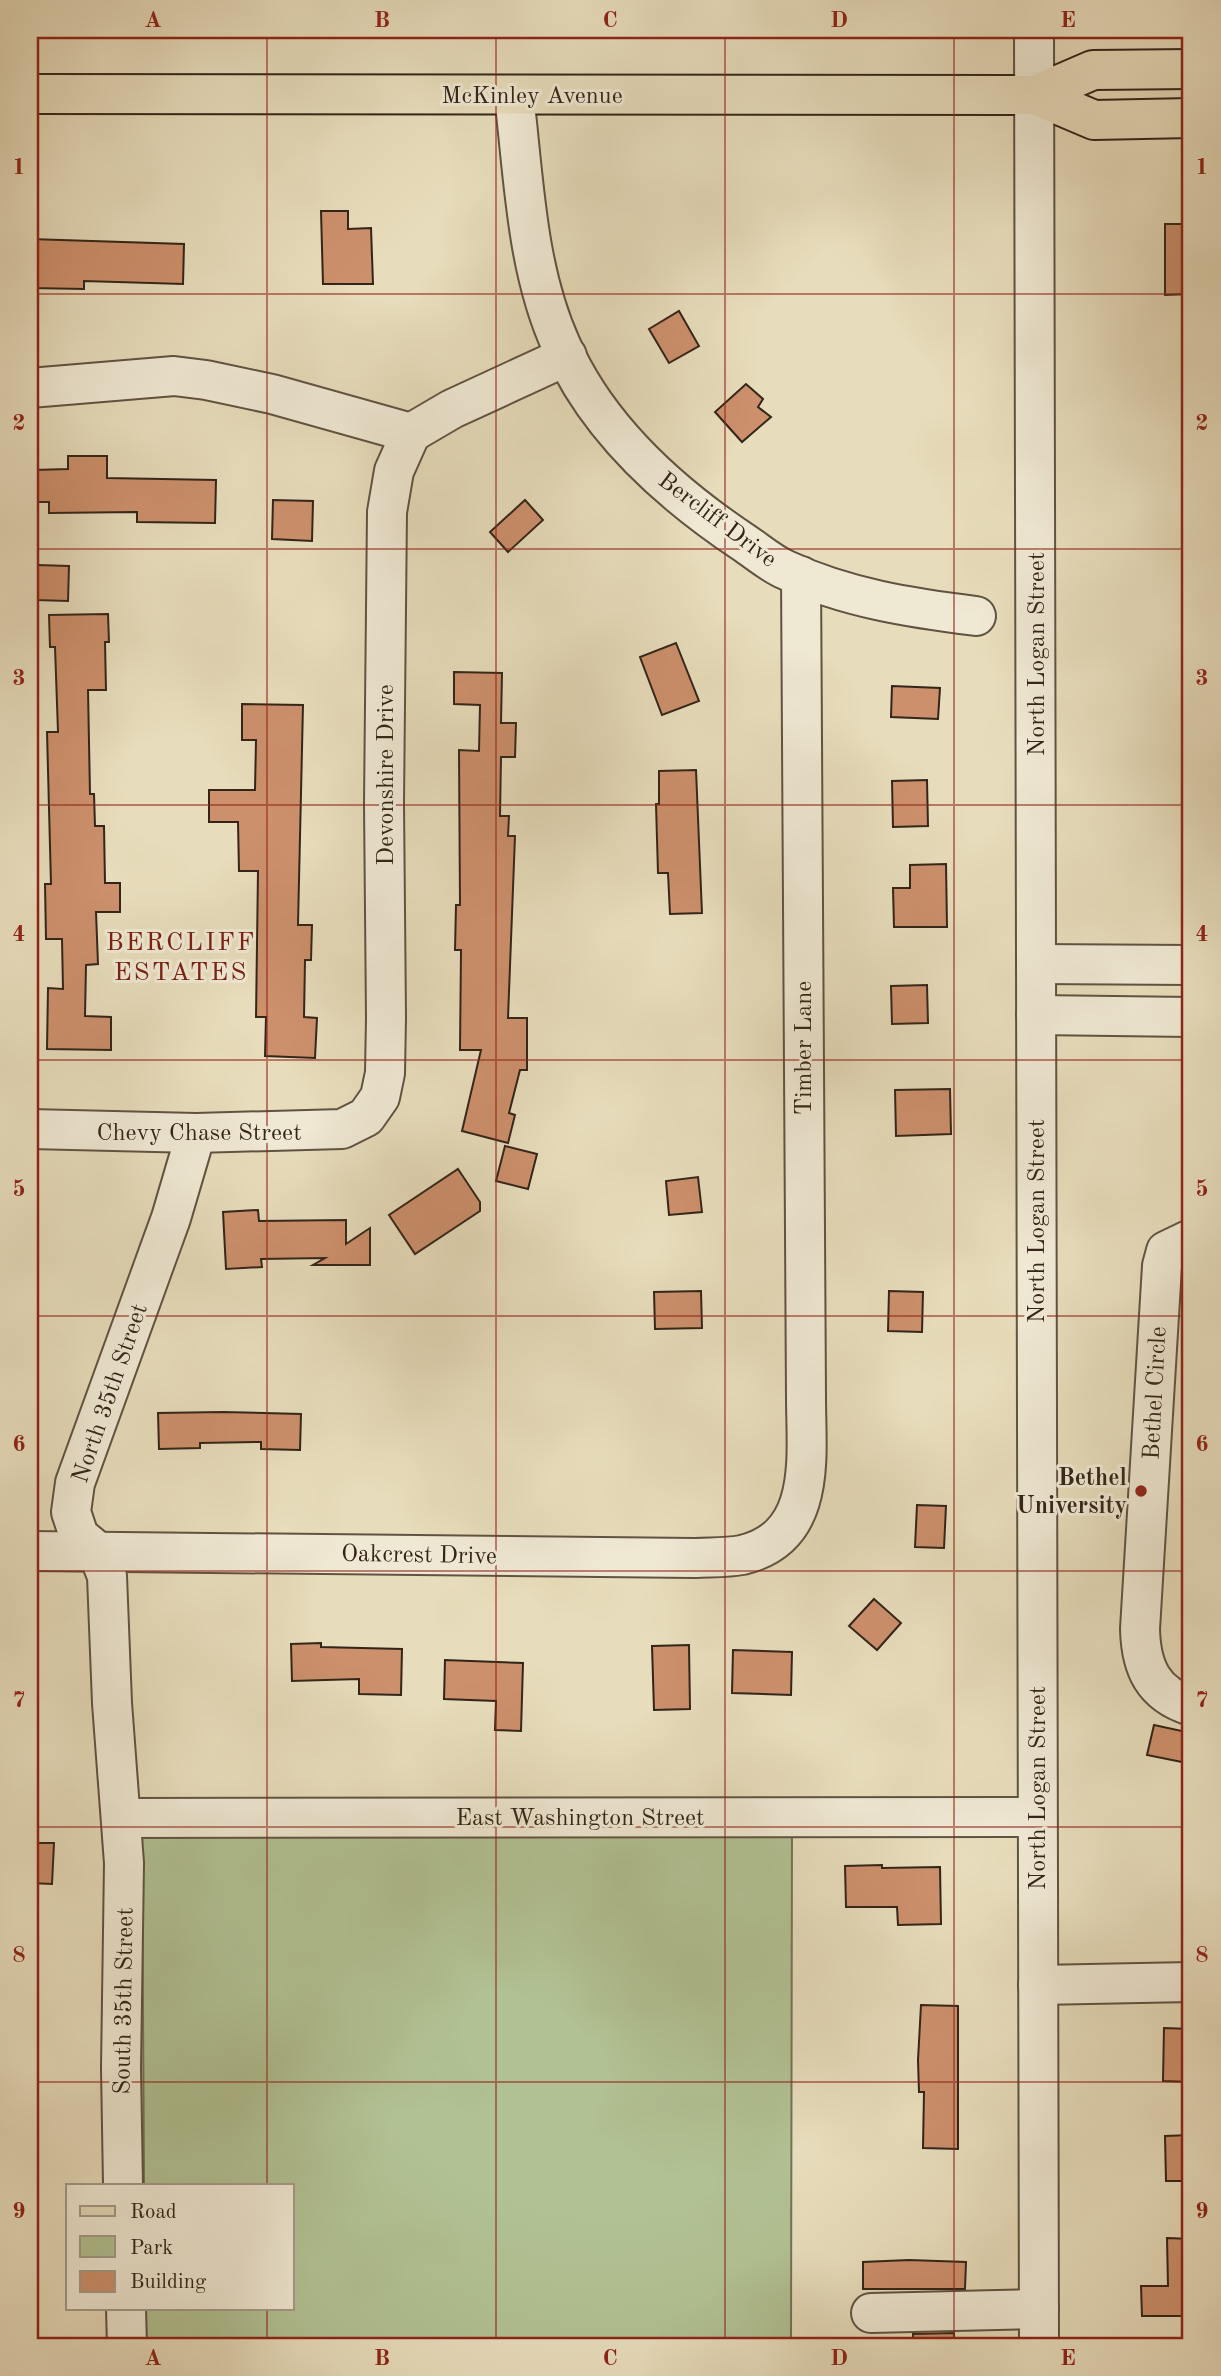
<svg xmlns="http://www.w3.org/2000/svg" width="1221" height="2376" viewBox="0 0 1221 2376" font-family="'Old Standard TT',serif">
<rect width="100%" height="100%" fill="#e7dcbb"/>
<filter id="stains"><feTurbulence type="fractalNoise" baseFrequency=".00286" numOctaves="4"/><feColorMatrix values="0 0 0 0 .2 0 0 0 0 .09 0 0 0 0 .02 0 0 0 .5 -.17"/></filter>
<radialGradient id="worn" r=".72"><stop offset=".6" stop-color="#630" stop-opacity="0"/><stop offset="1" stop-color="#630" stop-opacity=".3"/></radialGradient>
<path fill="#b1c193" stroke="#727356" stroke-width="2" d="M 792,1821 L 791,2346 L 145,2346 L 144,2308 L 292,2308 L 292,2185 L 144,2185 L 142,1825 Z"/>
<g fill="#cc906c" stroke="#332519" stroke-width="2">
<path d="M 321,211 L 348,211 L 348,229 L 371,228 L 373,284 L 323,284 Z"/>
<path d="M 1165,224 L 1191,224 L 1191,294 L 1165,295 Z"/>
<path d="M 30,239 L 184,244 L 183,284 L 84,281 L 84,289 L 30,288 Z"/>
<path d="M 679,311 L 699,346 L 669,363 L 649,329 Z"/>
<path d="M 746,384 L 763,399 L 758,407 L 771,417 L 742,442 L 715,412 Z"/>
<path d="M 68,456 L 107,456 L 107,478 L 216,480 L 215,523 L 137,522 L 137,512 L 49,513 L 49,502 L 34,502 L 34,470 L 68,469 Z"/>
<path d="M 273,500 L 313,501 L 312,541 L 272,539 Z"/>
<path d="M 525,500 L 543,520 L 508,552 L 490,532 Z"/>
<path d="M 37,565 L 69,566 L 68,601 L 36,600 Z"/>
<path d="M 108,614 L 109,642 L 105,642 L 106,690 L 88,690 L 90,794 L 94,794 L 95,826 L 104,826 L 105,883 L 120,883 L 120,912 L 96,912 L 98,964 L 86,965 L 85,1016 L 111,1017 L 111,1050 L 47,1049 L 48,988 L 63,989 L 62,939 L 46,939 L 45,884 L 51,884 L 47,732 L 58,732 L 55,647 L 50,647 L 49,615 Z"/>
<path d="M 676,643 L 699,701 L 662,715 L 640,657 Z"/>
<path d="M 454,672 L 502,673 L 501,723 L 516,723 L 515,757 L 501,757 L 500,816 L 509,816 L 508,836 L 515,836 L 508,1018 L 527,1018 L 527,1070 L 520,1070 L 509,1113 L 515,1115 L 508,1143 L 462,1131 L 481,1050 L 460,1050 L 461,950 L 455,950 L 456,905 L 460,905 L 459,750 L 479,751 L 480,705 L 454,704 Z"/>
<path d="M 892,686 L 940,688 L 938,719 L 891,717 Z"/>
<path d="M 242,704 L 303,705 L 298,925 L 312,925 L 311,960 L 305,960 L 304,1017 L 317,1018 L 315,1058 L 265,1056 L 266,1017 L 256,1017 L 258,871 L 239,871 L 238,822 L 209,822 L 209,790 L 255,790 L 256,740 L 242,740 Z"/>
<path d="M 696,770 L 702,913 L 670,914 L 668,873 L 658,873 L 656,804 L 659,804 L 659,771 Z"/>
<path d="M 927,780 L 928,826 L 893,827 L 892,781 Z"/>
<path d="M 946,864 L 947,927 L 894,927 L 893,888 L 910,888 L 910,865 Z"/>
<path d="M 927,985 L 928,1023 L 892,1024 L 891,986 Z"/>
<path d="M 950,1089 L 951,1134 L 896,1136 L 895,1090 Z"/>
<path d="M 505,1146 L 537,1154 L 528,1189 L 496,1181 Z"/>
<path d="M 458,1169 L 480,1202 L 480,1211 L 415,1254 L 389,1215 Z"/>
<path d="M 698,1177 L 702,1212 L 669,1215 L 666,1181 Z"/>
<path d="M 258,1210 L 259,1221 L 346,1220 L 346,1244 L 370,1228 L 370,1265 L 313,1265 L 325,1258 L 261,1259 L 262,1267 L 226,1269 L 223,1212 Z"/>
<path d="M 701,1291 L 702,1328 L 655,1329 L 654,1292 Z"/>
<path d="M 889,1291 L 923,1292 L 922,1332 L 888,1331 Z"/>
<path d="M 223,1412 L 301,1414 L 300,1450 L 261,1449 L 261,1442 L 200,1443 L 200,1448 L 159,1449 L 158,1413 Z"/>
<path d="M 917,1505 L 946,1506 L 944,1548 L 915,1547 Z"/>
<path d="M 874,1599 L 901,1623 L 877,1650 L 849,1626 Z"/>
<path d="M 321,1643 L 321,1647 L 402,1649 L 401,1695 L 359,1694 L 359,1679 L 292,1681 L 291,1644 Z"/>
<path d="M 689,1645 L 690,1709 L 654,1710 L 652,1646 Z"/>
<path d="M 733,1650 L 792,1652 L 791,1695 L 732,1693 Z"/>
<path d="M 445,1660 L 523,1663 L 521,1731 L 495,1730 L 496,1701 L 444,1699 Z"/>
<path d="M 1154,1725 L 1191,1733 L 1187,1763 L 1147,1755 Z"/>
<path d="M 30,1843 L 54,1843 L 52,1884 L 30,1883 Z"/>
<path d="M 882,1865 L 882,1868 L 940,1867 L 941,1924 L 898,1925 L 897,1907 L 846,1907 L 845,1866 Z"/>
<path d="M 921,2005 L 958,2006 L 958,2149 L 923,2148 L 924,2092 L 919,2092 L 918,2060 Z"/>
<path d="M 1164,2028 L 1191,2029 L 1191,2082 L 1163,2081 Z"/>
<path d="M 1191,2135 L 1191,2181 L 1166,2181 L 1165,2136 Z"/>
<path d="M 1167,2238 L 1191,2239 L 1191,2316 L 1142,2316 L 1141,2286 L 1168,2286 Z"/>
<path d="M 909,2260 L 966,2262 L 965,2289 L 863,2289 L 863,2262 Z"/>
<path d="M 954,2333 L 954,2346 L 913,2346 L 913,2334 Z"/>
</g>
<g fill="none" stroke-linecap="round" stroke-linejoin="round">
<g stroke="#605342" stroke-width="42">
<g id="minor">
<path d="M 1034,30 L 1039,2346"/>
<path d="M 514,96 C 524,178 526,268 561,345 C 597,428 672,495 746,544 C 759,553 772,564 786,570 C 846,598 911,608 976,616"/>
<path d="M 30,388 L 174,376 L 206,380 L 272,394 L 411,433 L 452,409 L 567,356"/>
<path d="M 1036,964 L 1191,965"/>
<path d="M 1036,1015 L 1191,1017"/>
<path d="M 30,1129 L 196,1133 L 342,1129 L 366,1117 L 380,1097 L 385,1073 L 386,1018 L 384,803 L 387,512 L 394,471 L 411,433"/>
<path d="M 1191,1239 L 1166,1251 L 1162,1266 L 1140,1629 C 1141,1668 1153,1694 1191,1706"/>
<path d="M 30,1551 L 694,1558 C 709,1557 727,1558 742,1555 C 818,1537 806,1457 806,1397 L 801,576"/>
<path d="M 122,1818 L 1037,1817"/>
<path d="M 1038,1985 L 1191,1982"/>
<path d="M 123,2185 L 121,2068 L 124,1863 L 112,1703 L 107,1576 L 97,1551 L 79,1536 L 71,1512 L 75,1483 L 171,1218 L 196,1133"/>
<path d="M 126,2308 L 127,2346"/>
<path d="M 871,2313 L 1039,2309"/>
</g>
</g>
<g stroke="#332519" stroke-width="42">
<g id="major">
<path d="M 30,94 L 1035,95 L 1093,70 L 1191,69"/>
<path d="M 1035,95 L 1094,120 L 1191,118"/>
</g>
</g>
<use href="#minor" stroke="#efe8d3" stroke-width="38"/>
<use href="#major" stroke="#e7dcbb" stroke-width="38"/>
</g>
<path fill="none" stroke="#8f2418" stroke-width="2" stroke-opacity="0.55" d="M 267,30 L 267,2185M 496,30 L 496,2346M 725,30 L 725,2346M 954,30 L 954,2346M 30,294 L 1191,294M 30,549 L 1191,549M 30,805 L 1191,805M 30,1060 L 1191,1060M 30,1316 L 1191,1316M 30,1571 L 1191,1571M 30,1827 L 1191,1827M 30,2082 L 1191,2082M 267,2308 L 267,2346"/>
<circle fill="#8f2418" stroke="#efe8d3" stroke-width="2.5" cx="1141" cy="1491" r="7"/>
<g text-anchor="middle" stroke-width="6" stroke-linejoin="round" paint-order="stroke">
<g font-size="24" fill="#332519" stroke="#efe8d3">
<text x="532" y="103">McKinley Avenue</text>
<text transform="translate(718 519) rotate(37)" y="8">Bercliff Drive</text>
<text transform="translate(1036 654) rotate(-90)" y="8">North Logan Street</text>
<text transform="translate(385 775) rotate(-90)" y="8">Devonshire Drive</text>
<text transform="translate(803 1048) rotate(-90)" y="8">Timber Lane</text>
<text x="199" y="1140">Chevy Chase Street</text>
<text transform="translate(1036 1221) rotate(-90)" y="8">North Logan Street</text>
<text transform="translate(109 1393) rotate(-71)" y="8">North 35th Street</text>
<text transform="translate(1154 1393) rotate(-87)" y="8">Bethel Circle</text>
<text transform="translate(419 1554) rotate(1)" y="8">Oakcrest Drive</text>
<text transform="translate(1037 1788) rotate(-90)" y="8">North Logan Street</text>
<text x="580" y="1825">East Washington Street</text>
<text transform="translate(123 2001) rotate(-89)" y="8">South 35th Street</text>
</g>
<g font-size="24" font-weight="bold" fill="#332519" stroke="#efe8d3" text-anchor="end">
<text x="1127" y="1485">Bethel<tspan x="1127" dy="28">University</tspan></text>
</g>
<g font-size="26" letter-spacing="2" fill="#7a1f14" stroke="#efe8d3">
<text x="181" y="950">BERCLIFF<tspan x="181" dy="30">ESTATES</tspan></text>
</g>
</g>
<rect width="1221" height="2376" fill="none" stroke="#e7dcbb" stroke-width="77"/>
<rect x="66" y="2184" width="228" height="126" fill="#efe8d3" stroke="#a49a89" stroke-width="2"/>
<rect x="80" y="2206" width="35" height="10" fill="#e7dcbb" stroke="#a49a89" stroke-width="2"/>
<text x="130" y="2218" font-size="21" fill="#332519">Road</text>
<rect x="80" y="2236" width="35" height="21" fill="#b1c193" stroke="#a49a89" stroke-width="2"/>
<text x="130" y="2254" font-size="21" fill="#332519">Park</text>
<rect x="80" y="2271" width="35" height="21" fill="#cc906c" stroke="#a49a89" stroke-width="2"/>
<text x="130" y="2288" font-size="21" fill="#332519">Building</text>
<rect x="38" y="38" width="1144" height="2300" fill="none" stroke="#8f2418" stroke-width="2.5"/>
<g font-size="23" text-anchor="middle" font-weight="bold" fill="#8f2418">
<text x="153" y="27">A</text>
<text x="382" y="27">B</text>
<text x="610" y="27">C</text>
<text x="839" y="27">D</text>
<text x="1068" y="27">E</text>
<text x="19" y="174">1</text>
<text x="1202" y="174">1</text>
<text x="19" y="430">2</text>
<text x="1202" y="430">2</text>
<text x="19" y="685">3</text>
<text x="1202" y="685">3</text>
<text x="19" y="941">4</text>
<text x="1202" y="941">4</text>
<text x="19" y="1196">5</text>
<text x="1202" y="1196">5</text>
<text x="19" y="1451">6</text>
<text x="1202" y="1451">6</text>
<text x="19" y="1707">7</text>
<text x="1202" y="1707">7</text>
<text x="19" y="1962">8</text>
<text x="1202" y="1962">8</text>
<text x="19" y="2218">9</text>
<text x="1202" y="2218">9</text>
<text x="153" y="2365">A</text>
<text x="382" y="2365">B</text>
<text x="610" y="2365">C</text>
<text x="839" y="2365">D</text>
<text x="1068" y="2365">E</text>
</g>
<rect width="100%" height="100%" filter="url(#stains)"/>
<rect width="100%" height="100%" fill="url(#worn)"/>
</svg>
